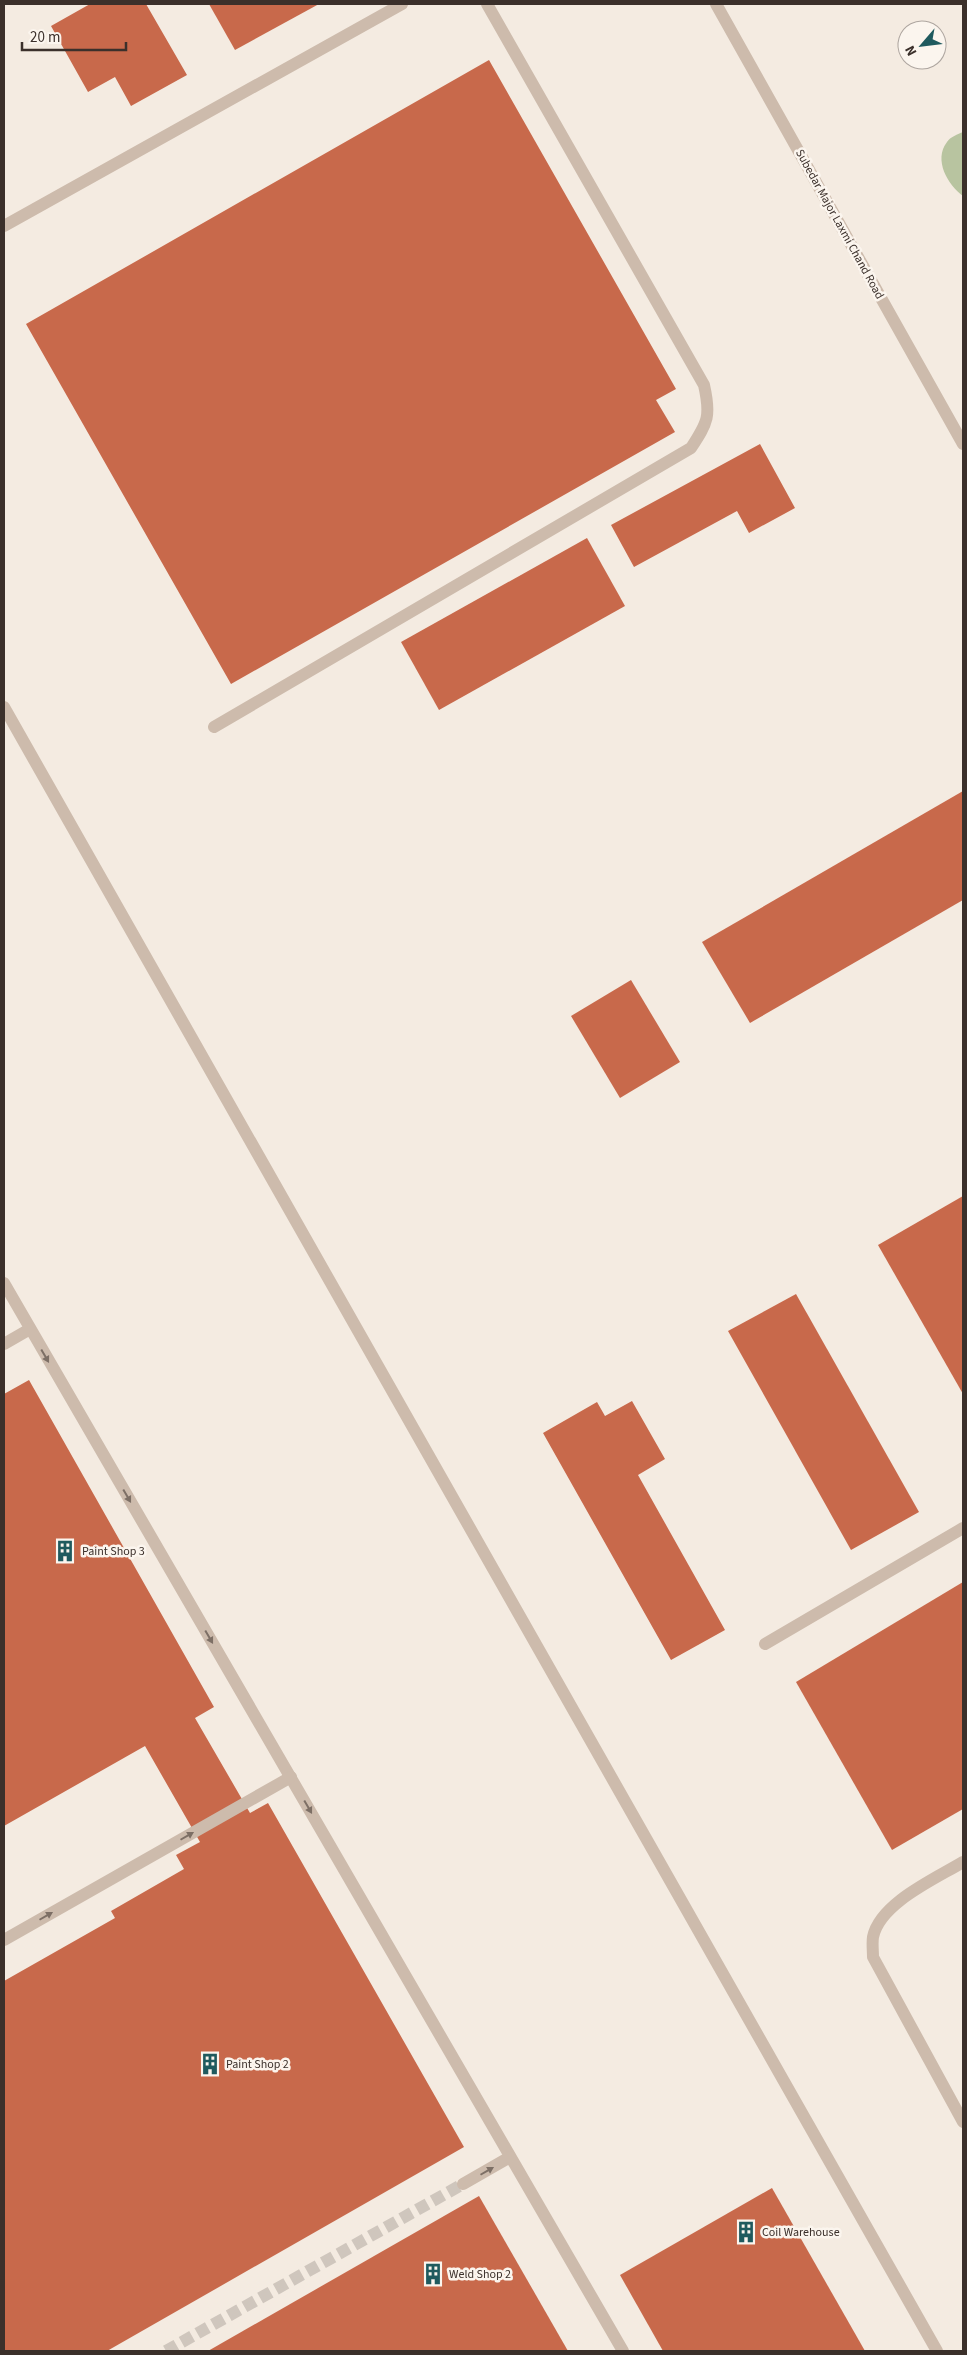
<svg xmlns="http://www.w3.org/2000/svg" width="967" height="2355" viewBox="0 0 967 2355" font-family="'Source Sans 3',sans-serif">
<rect width="100%" height="100%" fill="#f4ebe1"/>
<path fill="#b8c4a0" d="M 963,132 L 963,196 C 948,185 933,160 947,142 C 950,137 958,134 963,132 Z"/>
<g fill="#c8694b">
<path d="M 90,4 L 146,4 L 187,75 L 131,106 L 115,77 L 88,92 L 51,26 Z"/>
<path d="M 209,4 L 319,4 L 235,50 Z"/>
<path d="M 489,60 L 676,389 L 656,400 L 675,432 L 231,684 L 26,324 Z"/>
<path d="M 760,444 L 795,508 L 749,533 L 737,511 L 634,567 L 611,525 Z"/>
<path d="M 587,538 L 625,606 L 439,710 L 401,642 Z"/>
<path d="M 963,791 L 963,900 L 750,1023 L 702,942 Z"/>
<path d="M 631,980 L 680,1062 L 620,1098 L 571,1016 Z"/>
<path d="M 963,1196 L 963,1394 L 878,1245 Z"/>
<path d="M 796,1294 L 919,1512 L 851,1550 L 728,1331 Z"/>
<path d="M 29,1380 L 214,1707 L 195,1718 L 250,1813 L 268,1803 L 464,2147 L 107,2351 L 4,2351 L 4,1981 L 115,1918 L 111,1911 L 184,1869 L 176,1855 L 200,1842 L 145,1746 L 4,1826 L 4,1394 Z"/>
<path d="M 632,1401 L 665,1459 L 638,1475 L 725,1630 L 671,1660 L 543,1433 L 597,1402 L 605,1416 Z"/>
<path d="M 963,1582 L 963,1809 L 892,1850 L 796,1682 Z"/>
<path d="M 772,2188 L 865,2351 L 663,2351 L 620,2275 Z"/>
<path d="M 479,2196 L 568,2351 L 208,2351 Z"/>
</g>
<g fill="none" stroke-linecap="round" stroke-linejoin="round">
<path stroke="#cfc6bd" stroke-width="12" stroke-dasharray="12 6" stroke-linecap="butt" d="M 166,2351 L 463,2184"/>
<g stroke="#cdbbac" stroke-width="12">
<path d="M 716,4 L 963,444"/>
<path d="M 4,226 L 402,4"/>
<path d="M 4,707 L 937,2351"/>
<path d="M 214,727 L 691,448 C 708,422 711,416 704,385 L 487,4"/>
<path d="M 4,1283 L 623,2351"/>
<path d="M 4,1344 L 30,1329"/>
<path d="M 765,1644 L 963,1528"/>
<path d="M 963,1862 C 935,1879 880,1903 873,1937 C 872,1943 873,1951 873,1957 L 963,2122"/>
<path d="M 4,1940 L 291,1777"/>
<path d="M 463,2184 L 510,2157"/>
</g>
</g>
<defs><path id="oneway-solid" d="M-6-.8H1V-3.2L6.5 0L1 3.2V.8H-6Z" transform="scale(1.25)"/></defs>
<g fill="#7d6f65">
<use href="#oneway-solid" transform="translate(45 1356) rotate(60)"/>
<use href="#oneway-solid" transform="translate(127 1496) rotate(60)"/>
<use href="#oneway-solid" transform="translate(209 1637) rotate(60)"/>
<use href="#oneway-solid" transform="translate(308 1807) rotate(60)"/>
<use href="#oneway-solid" transform="translate(187 1836) rotate(-30)"/>
<use href="#oneway-solid" transform="translate(46 1916) rotate(-30)"/>
<use href="#oneway-solid" transform="translate(487 2171) rotate(-30)"/>
</g>
<defs>
<g id="building-bare" transform="scale(1.725)"><path d="M-4-6H4V6H1V3H-1V6H-4ZM-2.5-4.3h1.7v1.8h-1.7ZM.8-4.3h1.7v1.8H.8ZM-2.5-1h1.7V.8h-1.7ZM.8-1h1.7V.8H.8Z" fill="#1f5a5e" stroke="#fbf5ee" stroke-width="2.5" paint-order="stroke"/></g>
</defs>
<g fill-rule="evenodd">
<use href="#building-bare" x="65" y="1551"/>
<use href="#building-bare" x="210" y="2064"/>
<use href="#building-bare" x="746" y="2232"/>
<use href="#building-bare" x="433" y="2274"/>
</g>
<g text-anchor="middle" stroke-width="5" stroke-linejoin="round" paint-order="stroke">
<g font-size="12" fill="#3b302b" stroke="#fbf5ee">
<text transform="translate(840 224) rotate(61)" y="4">Subedar Major Laxmi Chand Road</text>
</g>
<g font-size="12" fill="#3b302b" stroke="#fbf5ee" text-anchor="start">
<text x="82" y="1555">Paint Shop 3</text>
<text x="226" y="2068">Paint Shop 2</text>
<text x="762" y="2236">Coil Warehouse</text>
<text x="449" y="2278">Weld Shop 2</text>
</g>
</g>
<rect width="967" height="2355" fill="none" stroke="#3b302b" stroke-width="10"/>
<g transform="translate(922 45) rotate(242)"><circle r="24" fill="#fbf5ee" stroke="#aea6a0"/>
<path d="M0-4L9 19L0 12L-9 19Z" fill="#1f5a5e"/>
<text y="-8" font-size="14" font-weight="bold" text-anchor="middle" fill="#3b302b">N</text>
</g>
<path d="M22 42v8h104v-8" fill="none" stroke="#3b302b" stroke-width="2.5"/>
<text x="30" y="42" font-size="15" fill="#3b302b" stroke="#fbf5ee" stroke-width="4" paint-order="stroke">20 m</text>
</svg>
